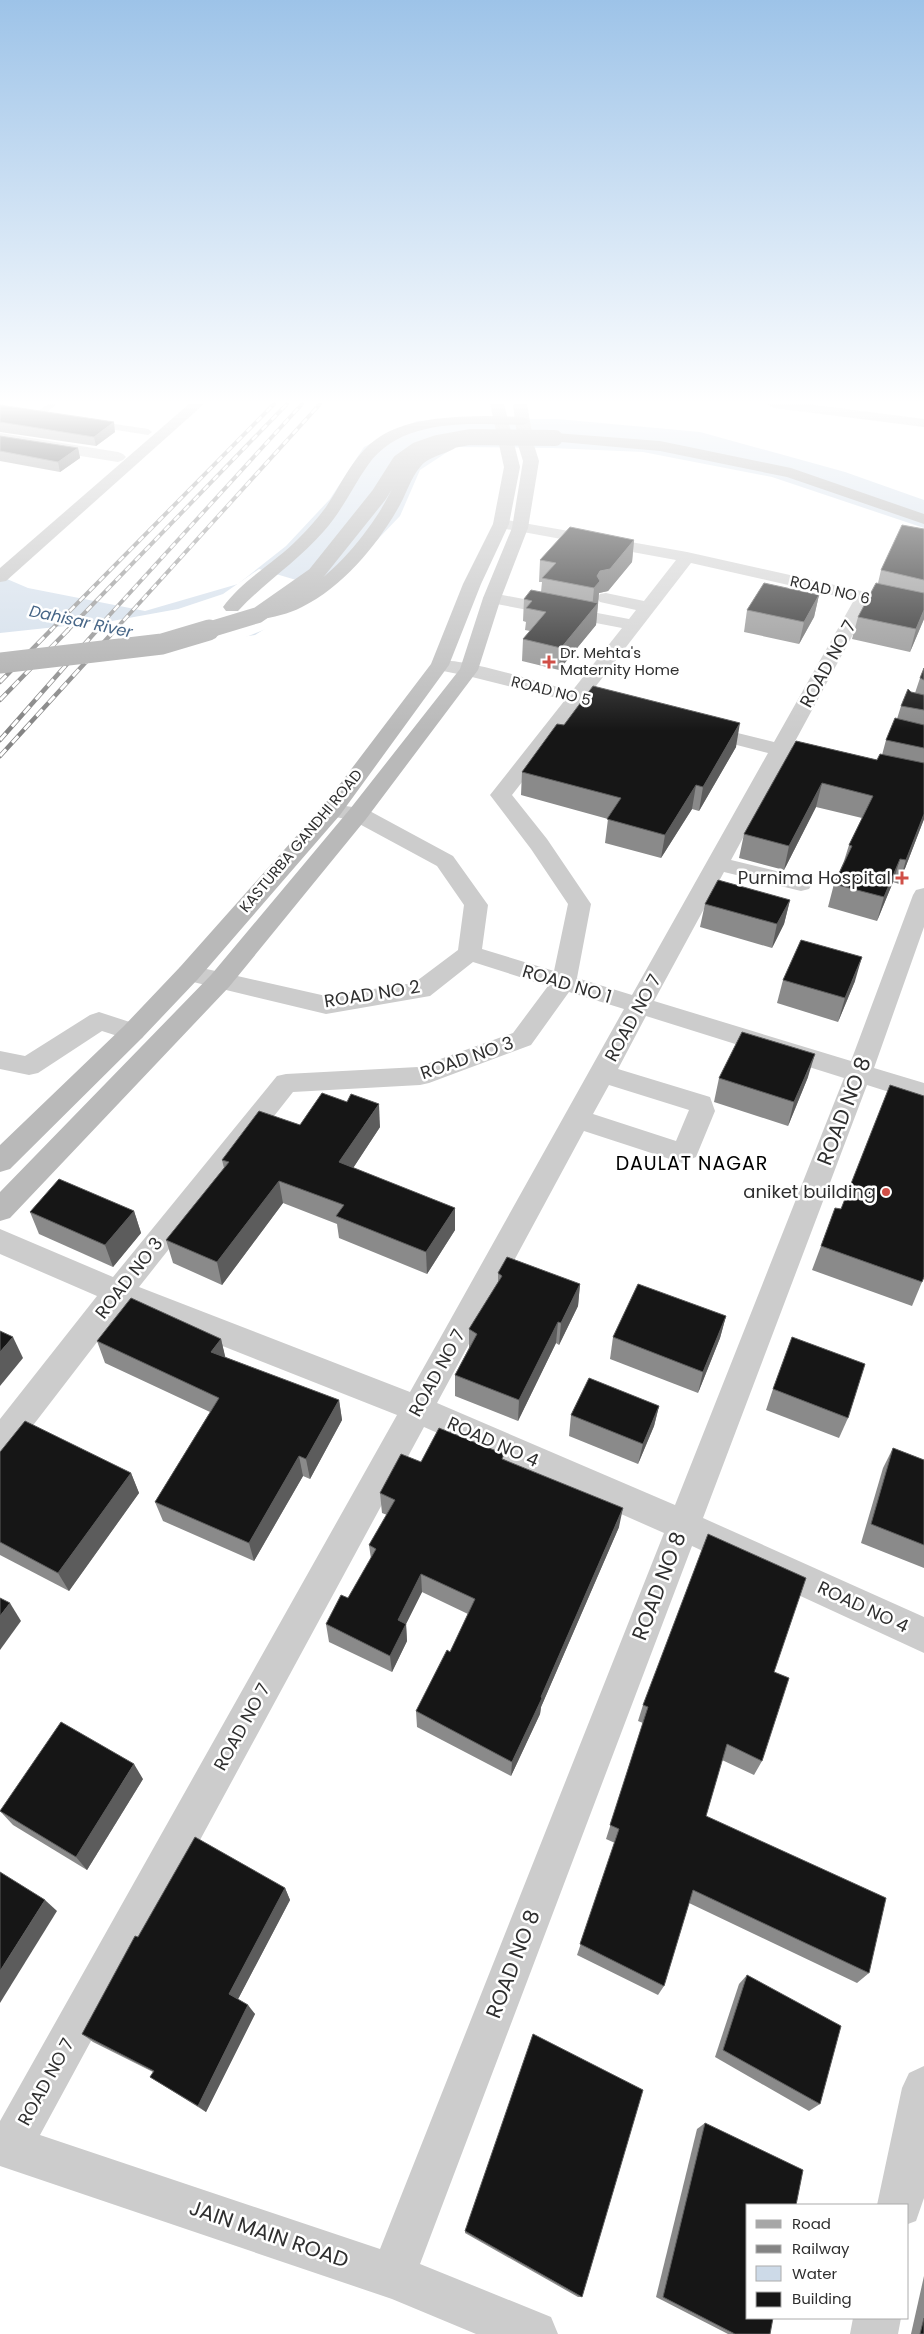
<svg xmlns="http://www.w3.org/2000/svg" width="924" height="2334" viewBox="0 0 924 2334" font-family="Poppins,sans-serif">
<rect width="100%" height="100%" fill="#fff"/>
<path fill="#cddae8" d="M 468,419 L 557,419 L 700,432 L 845,472 L 924,500 L 924,528 L 772,477 L 643,452 L 552,448 L 455,447 L 420,470 L 400,516 L 333,586 L 255,635 L 112,656 L 0,642 L 0,576 L 28,588 L 145,611 L 238,584 L 286,546 L 330,499 L 364,447 L 417,421 Z"/>
<path fill="#fff" d="M 259,569 L 330,590 L 276,625 L 241,639 L 112,658 L 0,645 L 0,633 L 112,621 L 178,609 L 223,594 Z"/>
<g fill="none" stroke-linecap="round" stroke-linejoin="round">
<g fill="#ccc" fill-rule="evenodd">
<path d="M 48,404 L 57,404 L 41,417 L 35,417 L 35,413 Z"/>
<path d="M 94,421 L 148,429 L 152,432 L 148,435 L 91,426 L 91,422 Z"/>
</g>
<g fill="#ccc" fill-rule="evenodd">
<path d="M 767,404 L 807,404 L 924,419 L 924,427 L 774,408 Z"/>
<path d="M 0,433 L 118,452 L 123,454 L 126,457 L 123,460 L 118,462 L 0,443 Z"/>
<path d="M 501,519 L 687,552 L 924,605 L 924,615 L 870,603 L 792,747 L 805,750 L 808,754 L 805,758 L 798,760 L 787,757 L 731,860 L 809,879 L 812,884 L 809,889 L 801,891 L 724,872 L 654,1001 L 851,1061 L 913,895 L 916,890 L 924,888 L 924,927 L 874,1068 L 924,1083 L 924,1103 L 867,1085 L 703,1518 L 924,1617 L 924,1653 L 692,1546 L 420,2264 L 551,2317 L 558,2334 L 476,2334 L 392,2299 L 0,2166 L 0,2121 L 397,1415 L 124,1307 L 11,1454 L 0,1458 L 0,1419 L 97,1296 L 0,1254 L 0,1229 L 113,1277 L 277,1076 L 286,1074 L 418,1067 L 513,1033 L 548,986 L 473,962 L 430,996 L 326,1014 L 189,981 L 180,979 L 177,973 L 180,967 L 189,965 L 326,996 L 414,983 L 458,950 L 464,905 L 437,866 L 352,820 L 324,815 L 321,810 L 324,805 L 332,804 L 366,809 L 453,856 L 488,905 L 482,949 L 554,971 L 568,904 L 531,849 L 490,795 L 565,700 L 468,676 L 433,669 L 431,665 L 433,661 C 456,655 545,684 572,691 L 622,628 L 486,602 L 483,598 L 486,594 L 492,593 L 629,619 L 636,610 L 600,602 L 597,598 L 600,594 L 606,593 L 644,601 L 676,560 L 495,527 L 493,524 L 495,521 ZM 691,563 L 854,600 L 774,742 L 701,724 L 694,726 L 691,730 L 694,734 L 768,753 L 632,995 L 577,978 L 591,904 L 547,839 L 512,795 L 582,705 L 594,708 L 601,706 L 604,702 L 601,698 L 589,695 ZM 569,992 L 624,1009 L 410,1392 L 139,1287 L 293,1092 L 420,1085 L 429,1083 L 531,1045 ZM 646,1016 L 844,1078 L 675,1505 L 437,1403 L 584,1131 L 682,1163 L 696,1157 L 715,1111 L 710,1097 L 618,1069 ZM 609,1085 L 689,1110 L 676,1141 L 593,1114 ZM 424,1427 L 664,1533 L 380,2249 L 40,2135 Z"/>
<path d="M 99,1012 L 142,1026 L 146,1032 L 142,1038 L 133,1041 L 102,1031 L 38,1073 L 29,1075 L 0,1069 L 0,1051 L 25,1056 L 90,1015 Z"/>
<path d="M 924,2066 L 924,2198 L 916,2221 L 908,2224 L 908,2205 L 877,2205 L 902,2088 L 909,2073 Z"/>
<path d="M 853,2318 L 901,2318 L 898,2334 L 850,2334 Z"/>
</g>
<g fill="#b9b9b9" fill-rule="evenodd">
<path d="M 189,404 L 204,404 L 6,581 L 0,582 L 0,568 Z"/>
<path d="M 490,404 L 504,404 L 520,467 L 509,524 L 481,584 L 449,665 L 340,815 L 198,979 L 142,1038 L 10,1169 L 0,1172 L 0,1145 L 124,1026 L 180,967 L 324,805 L 431,664 L 463,584 L 493,524 L 504,467 Z"/>
<path d="M 513,404 L 527,404 L 534,445 L 539,461 L 528,528 L 501,598 L 478,670 L 366,819 L 229,987 L 10,1218 L 0,1221 L 0,1192 L 211,975 L 350,809 L 460,669 L 483,598 L 512,528 L 523,461 L 518,445 Z"/>
</g>
<g fill="#a7a7a7" fill-rule="evenodd">
<path d="M 485,416 L 523,417 L 530,421 L 523,425 C 471,424 402,417 368,465 C 353,486 342,511 324,531 C 298,561 265,582 238,611 L 226,611 L 223,607 C 242,580 276,562 299,538 C 309,528 318,518 326,507 C 339,488 348,467 364,450 C 393,418 444,417 485,416 Z"/>
<path d="M 555,433 L 660,441 L 791,468 L 924,514 L 924,524 L 787,477 L 660,451 L 550,441 L 547,438 L 550,435 Z"/>
<path d="M 449,441 L 454,443 L 457,446 C 452,453 430,455 421,466 C 410,478 406,496 397,510 C 375,548 342,587 302,607 C 289,614 273,617 258,620 L 252,619 L 249,615 L 252,611 C 264,608 277,606 288,600 C 324,583 354,550 376,517 C 402,479 397,454 449,441 Z"/>
</g>
<g stroke="#848484" stroke-width="4">
<g id="rail-far1">
<path d="M 50,631 L 274,404"/>
<path d="M 67,631 L 287,404"/>
<path d="M 95,631 L 302,404"/>
<path d="M 114,631 L 320,404"/>
</g>
</g>
<g stroke="#848484" stroke-width="4.5">
<g id="rail">
<path d="M 0,682 L 51,630"/>
<path d="M 0,700 L 68,630"/>
<path d="M 0,740 L 97,630"/>
<path d="M 0,756 L 115,630"/>
</g>
</g>
<use href="#rail-far1" stroke="#fff" stroke-width="2.5" stroke-dasharray="7" stroke-linecap="butt"/>
<use href="#rail" stroke="#fff" stroke-width="3" stroke-dasharray="9" stroke-linecap="butt"/>
<path stroke="#a7a7a7" stroke-width="16" d="M 205,631 L 258,615 L 315,575 L 379,495 L 400,462 L 417,450 L 437,443 L 470,437 L 555,438"/>
<path stroke="#a7a7a7" stroke-width="21" d="M 0,663 L 162,644 L 209,630"/>
</g>
<g fill="#8a8a8a">
<path d="M 0,405 L 115,432 L 96,446 L 0,432 Z"/>
<path d="M 0,436 L 78,448 L 80,458 L 60,472 L 0,461 Z"/>
<path d="M 924,529 L 924,619 L 910,652 L 852,639 L 858,617 L 878,583 L 881,570 Z"/>
<path d="M 634,540 L 632,562 L 608,591 L 599,593 L 596,625 L 559,670 L 522,661 L 523,639 L 530,631 L 525,630 L 526,622 L 523,621 L 524,599 L 541,592 L 542,582 L 539,582 L 540,560 Z"/>
<path d="M 819,595 L 814,617 L 799,644 L 744,632 L 747,610 Z"/>
<path d="M 924,668 L 924,819 L 899,884 L 893,882 L 877,921 L 828,907 L 834,884 L 844,861 L 849,845 L 862,818 L 816,807 L 784,870 L 739,858 L 744,834 L 796,741 L 877,760 L 882,755 L 886,740 L 897,719 L 901,706 L 911,692 L 915,693 L 920,678 Z"/>
<path d="M 564,725 L 736,747 L 699,811 L 692,809 L 661,858 L 605,843 L 608,819 L 521,795 L 522,772 Z"/>
<path d="M 790,900 L 784,924 L 772,948 L 700,927 L 705,904 Z"/>
<path d="M 783,980 L 855,981 L 838,1022 L 777,1003 Z"/>
<path d="M 808,1077 L 788,1126 L 714,1102 L 719,1078 Z"/>
<path d="M 300,1125 L 380,1127 L 353,1168 L 455,1208 L 455,1230 L 427,1274 L 339,1238 L 337,1224 L 283,1203 L 222,1285 L 173,1263 L 166,1240 L 224,1168 L 222,1160 Z"/>
<path d="M 134,1211 L 141,1233 L 113,1267 L 39,1234 L 30,1212 Z"/>
<path d="M 821,1246 L 922,1282 L 912,1306 L 812,1270 Z"/>
<path d="M 498,1273 L 580,1284 L 578,1306 L 559,1345 L 556,1343 L 518,1421 L 455,1396 L 455,1375 L 469,1348 L 469,1329 L 498,1282 Z"/>
<path d="M 726,1316 L 720,1338 L 698,1393 L 610,1359 L 613,1337 Z"/>
<path d="M 221,1339 L 225,1357 L 339,1400 L 342,1420 L 310,1479 L 303,1476 L 254,1561 L 163,1521 L 155,1502 L 210,1412 L 105,1363 L 97,1341 Z"/>
<path d="M 773,1389 L 848,1418 L 839,1438 L 766,1410 Z"/>
<path d="M 659,1406 L 654,1426 L 638,1464 L 569,1436 L 571,1415 Z"/>
<path d="M 893,1448 L 924,1460 L 924,1568 L 861,1543 L 883,1468 Z"/>
<path d="M 0,1452 L 131,1473 L 139,1493 L 69,1591 L 0,1555 Z"/>
<path d="M 504,1459 L 619,1527 L 541,1707 L 540,1714 L 511,1776 L 417,1727 L 416,1711 L 450,1652 L 468,1614 L 422,1592 L 406,1624 L 407,1641 L 392,1672 L 329,1642 L 326,1624 L 348,1598 L 371,1559 L 369,1545 L 387,1515 L 382,1513 L 380,1493 L 421,1462 Z"/>
<path d="M 774,1672 L 762,1761 L 754,1775 L 722,1760 L 706,1816 L 869,1973 L 857,1983 L 689,1903 L 664,1986 L 658,1995 L 577,1955 L 615,1843 L 606,1839 L 643,1723 L 638,1721 L 643,1705 Z"/>
<path d="M 143,1779 L 87,1870 L 13,1825 L 0,1811 Z"/>
<path d="M 285,1888 L 290,1900 L 238,1999 L 255,2014 L 206,2112 L 150,2077 L 153,2072 L 93,2042 L 82,2034 Z"/>
<path d="M 747,1975 L 820,2104 L 809,2111 L 715,2057 L 739,1984 Z"/>
<path d="M 705,2123 L 770,2334 L 728,2334 L 656,2297 L 697,2129 Z"/>
<path d="M 465,2231 L 582,2297 L 578,2297 L 465,2233 Z"/>
<path d="M 924,2276 L 924,2334 L 911,2334 Z"/>
</g>
<g fill="#5c5c5c">
<path d="M 114,422 L 115,432 L 96,446 L 94,437 Z"/>
<path d="M 78,448 L 80,458 L 60,472 L 58,462 Z"/>
<path d="M 634,540 L 632,562 L 608,591 L 599,593 L 596,625 L 559,670 L 561,648 L 592,609 L 594,588 L 597,576 L 600,571 Z"/>
<path d="M 819,595 L 814,617 L 799,644 L 804,622 Z"/>
<path d="M 924,610 L 924,619 L 910,652 L 916,629 Z"/>
<path d="M 740,723 L 736,747 L 699,811 L 703,787 Z"/>
<path d="M 822,783 L 816,807 L 784,870 L 789,846 Z"/>
<path d="M 696,785 L 692,809 L 661,858 L 665,835 Z"/>
<path d="M 924,814 L 924,819 L 899,884 L 906,860 Z"/>
<path d="M 900,859 L 893,882 L 877,921 L 884,897 Z"/>
<path d="M 790,900 L 784,924 L 772,948 L 777,924 Z"/>
<path d="M 862,957 L 855,981 L 838,1022 L 845,998 Z"/>
<path d="M 815,1054 L 808,1077 L 788,1126 L 794,1102 Z"/>
<path d="M 379,1104 L 380,1127 L 342,1185 L 339,1162 Z"/>
<path d="M 279,1181 L 283,1203 L 222,1285 L 217,1262 Z"/>
<path d="M 455,1208 L 455,1230 L 427,1274 L 426,1252 Z"/>
<path d="M 134,1211 L 141,1233 L 113,1267 L 105,1245 Z"/>
<path d="M 580,1284 L 578,1306 L 559,1345 L 561,1323 Z"/>
<path d="M 726,1316 L 720,1338 L 698,1393 L 703,1372 Z"/>
<path d="M 558,1322 L 556,1343 L 518,1421 L 519,1400 Z"/>
<path d="M 13,1337 L 23,1358 L 0,1386 L 0,1352 Z"/>
<path d="M 221,1339 L 226,1360 L 211,1352 Z"/>
<path d="M 339,1400 L 342,1420 L 310,1479 L 306,1459 Z"/>
<path d="M 659,1406 L 654,1426 L 638,1464 L 643,1444 Z"/>
<path d="M 299,1456 L 303,1476 L 254,1561 L 249,1543 Z"/>
<path d="M 131,1473 L 139,1493 L 69,1591 L 58,1573 Z"/>
<path d="M 623,1508 L 619,1527 L 541,1707 L 540,1714 L 511,1776 L 512,1762 Z"/>
<path d="M 421,1574 L 422,1592 L 406,1624 L 407,1641 L 392,1672 L 390,1656 L 398,1620 Z"/>
<path d="M 10,1603 L 21,1621 L 0,1650 L 0,1616 Z"/>
<path d="M 134,1764 L 143,1779 L 87,1870 L 76,1857 Z"/>
<path d="M 285,1888 L 290,1900 L 236,2003 L 229,1994 Z"/>
<path d="M 45,1900 L 57,1911 L 0,2003 L 0,1971 Z"/>
<path d="M 248,2005 L 255,2014 L 206,2112 L 198,2106 Z"/>
</g>
<g fill="#161616" stroke="#5c5c5c">
<path d="M 0,405 L 114,422 L 94,437 L 0,422 Z"/>
<path d="M 0,436 L 78,448 L 58,462 L 0,451 Z"/>
<path d="M 902,525 L 924,529 L 924,580 L 881,570 Z"/>
<path d="M 570,527 L 634,540 L 610,569 L 600,571 L 597,576 L 600,581 L 594,588 L 542,578 L 556,563 L 540,560 Z"/>
<path d="M 764,583 L 819,595 L 804,622 L 747,610 Z"/>
<path d="M 876,583 L 924,593 L 924,610 L 916,629 L 858,617 Z"/>
<path d="M 531,590 L 598,603 L 561,648 L 523,639 L 546,612 L 526,608 L 532,601 L 524,599 Z"/>
<path d="M 924,668 L 924,680 L 920,678 Z"/>
<path d="M 593,686 L 740,723 L 703,787 L 696,785 L 665,835 L 607,819 L 621,798 L 522,772 L 557,724 L 564,725 Z"/>
<path d="M 908,689 L 911,692 L 924,695 L 924,710 L 901,706 Z"/>
<path d="M 895,718 L 924,725 L 924,748 L 886,740 Z"/>
<path d="M 796,741 L 877,760 L 880,754 L 924,763 L 924,814 L 906,860 L 900,859 L 884,897 L 834,884 L 852,846 L 849,845 L 873,796 L 822,783 L 789,846 L 744,834 Z"/>
<path d="M 718,880 L 790,900 L 777,924 L 705,904 Z"/>
<path d="M 801,940 L 862,957 L 845,998 L 783,980 Z"/>
<path d="M 742,1032 L 815,1054 L 794,1102 L 719,1078 Z"/>
<path d="M 890,1085 L 924,1096 L 924,1277 L 922,1282 L 821,1246 L 835,1208 L 841,1209 Z"/>
<path d="M 322,1093 L 347,1102 L 351,1094 L 379,1104 L 339,1162 L 455,1208 L 426,1252 L 336,1216 L 344,1205 L 279,1181 L 217,1262 L 166,1240 L 229,1162 L 222,1160 L 259,1111 L 300,1125 Z"/>
<path d="M 59,1179 L 134,1211 L 105,1245 L 30,1212 Z"/>
<path d="M 507,1257 L 580,1284 L 561,1323 L 558,1322 L 519,1400 L 455,1375 L 477,1334 L 469,1329 L 502,1276 L 498,1273 Z"/>
<path d="M 638,1284 L 726,1316 L 703,1372 L 613,1337 Z"/>
<path d="M 131,1298 L 221,1339 L 211,1352 L 339,1400 L 306,1459 L 299,1456 L 249,1543 L 155,1502 L 219,1398 L 97,1341 Z"/>
<path d="M 0,1331 L 13,1337 L 0,1352 Z"/>
<path d="M 792,1337 L 865,1364 L 848,1418 L 773,1389 Z"/>
<path d="M 589,1378 L 659,1406 L 643,1444 L 571,1415 Z"/>
<path d="M 25,1421 L 131,1473 L 58,1573 L 0,1542 L 0,1452 Z"/>
<path d="M 439,1428 L 504,1454 L 502,1459 L 623,1508 L 541,1697 L 542,1698 L 512,1762 L 416,1711 L 447,1650 L 450,1652 L 475,1599 L 421,1574 L 398,1620 L 406,1624 L 390,1656 L 326,1624 L 341,1595 L 348,1598 L 376,1549 L 369,1545 L 395,1500 L 380,1493 L 401,1454 L 421,1462 Z"/>
<path d="M 893,1448 L 924,1460 L 924,1545 L 871,1524 Z"/>
<path d="M 708,1534 L 806,1578 L 774,1672 L 789,1678 L 762,1761 L 727,1744 L 706,1816 L 886,1898 L 869,1973 L 693,1890 L 664,1986 L 580,1944 L 619,1829 L 610,1825 L 648,1707 L 643,1705 Z"/>
<path d="M 0,1598 L 10,1603 L 0,1616 Z"/>
<path d="M 61,1722 L 134,1764 L 76,1857 L 0,1811 Z"/>
<path d="M 195,1837 L 285,1888 L 229,1994 L 248,2005 L 198,2106 L 150,2077 L 154,2071 L 82,2034 L 135,1936 L 138,1937 Z"/>
<path d="M 0,1872 L 45,1900 L 0,1971 Z"/>
<path d="M 747,1975 L 841,2026 L 820,2104 L 723,2050 Z"/>
<path d="M 533,2034 L 643,2090 L 582,2297 L 465,2231 Z"/>
<path d="M 705,2123 L 803,2170 L 796,2205 L 748,2205 L 748,2318 L 773,2318 L 770,2334 L 735,2334 L 663,2297 Z"/>
<path d="M 924,2318 L 924,2334 L 920,2334 Z"/>
</g>
<linearGradient id="sky" x2="0" y2="1"><stop stop-color="#9dc3e8"/><stop offset="0.55" stop-color="#fff"/><stop offset="1" stop-color="#fff" stop-opacity="0"/></linearGradient>
<rect width="924" height="731" fill="url(#sky)"/>
<g fill="#d04f47" stroke="#fff" stroke-width="2">
<path d="M546.5 654.5h5v5h5v5h-5v5h-5v-5h-5v-5h5z"/>
<path d="M899.5 870.5h5v5h5v5h-5v5h-5v-5h-5v-5h5z"/>
<circle cx="886" cy="1192" r="5"/>
</g>
<g text-anchor="middle" stroke-width="5" stroke-linejoin="round" paint-order="stroke">
<g font-size="15" fill="#2f2f2f" stroke="#fff">
<text transform="translate(830 590) rotate(13)" y="5">ROAD NO 6</text>
<text transform="translate(551 691) rotate(14)" y="5">ROAD NO 5</text>
<text transform="translate(301 841) rotate(-50)" y="5">KASTURBA GANDHI ROAD</text>
</g>
<g font-size="15" fill="#2f2f2f" stroke="#fff" text-anchor="start">
<text x="560" y="658">Dr. Mehta's<tspan x="560" dy="17">Maternity Home</tspan></text>
</g>
<g font-size="16" font-style="italic" fill="#476687" stroke="#fff">
<text transform="translate(81 621) rotate(12)" y="6">Dahisar River</text>
</g>
<g font-size="18" fill="#2f2f2f" stroke="#fff">
<text transform="translate(828 664) rotate(-61)" y="6">ROAD NO 7</text>
<text transform="translate(567 984) rotate(17)" y="6">ROAD NO 1</text>
<text transform="translate(372 994) rotate(-9)" y="6">ROAD NO 2</text>
<text transform="translate(633 1018) rotate(-61)" y="6">ROAD NO 7</text>
<text transform="translate(467 1058) rotate(-19)" y="6">ROAD NO 3</text>
<text transform="translate(129 1278) rotate(-52)" y="6">ROAD NO 3</text>
<text transform="translate(437 1373) rotate(-61)" y="6">ROAD NO 7</text>
<text transform="translate(493 1442) rotate(24)" y="6">ROAD NO 4</text>
<text transform="translate(863 1607) rotate(25)" y="6">ROAD NO 4</text>
<text transform="translate(242 1727) rotate(-61)" y="6">ROAD NO 7</text>
<text transform="translate(46 2082) rotate(-61)" y="6">ROAD NO 7</text>
</g>
<g font-size="18" fill="#2f2f2f" stroke="#fff" text-anchor="end">
<text x="891" y="884">Purnima Hospital</text>
<text x="876" y="1198">aniket building</text>
</g>
<g font-size="19" letter-spacing="1" fill="#000" stroke="#fff">
<text x="692" y="1170">DAULAT NAGAR</text>
</g>
<g font-size="21" fill="#2f2f2f" stroke="#fff">
<text transform="translate(844 1111) rotate(-69)" y="7">ROAD NO 8</text>
<text transform="translate(659 1586) rotate(-69)" y="7">ROAD NO 8</text>
<text transform="translate(513 1964) rotate(-69)" y="7">ROAD NO 8</text>
<text transform="translate(269 2234) rotate(19)" y="7">JAIN MAIN ROAD</text>
</g>
</g>
<rect x="746" y="2204" width="162" height="115" fill="#ffffff" stroke="#acacac"/>
<rect x="756" y="2220" width="25" height="8" fill="#a7a7a7" stroke="#acacac"/>
<text x="792" y="2229" font-size="15" fill="#2f2f2f">Road</text>
<rect x="756" y="2245" width="25" height="8" fill="#848484" stroke="#acacac"/>
<text x="792" y="2254" font-size="15" fill="#2f2f2f">Railway</text>
<rect x="756" y="2266" width="25" height="15" fill="#cddae8" stroke="#acacac"/>
<text x="792" y="2279" font-size="15" fill="#2f2f2f">Water</text>
<rect x="756" y="2292" width="25" height="15" fill="#161616" stroke="#acacac"/>
<text x="792" y="2304" font-size="15" fill="#2f2f2f">Building</text>
</svg>
